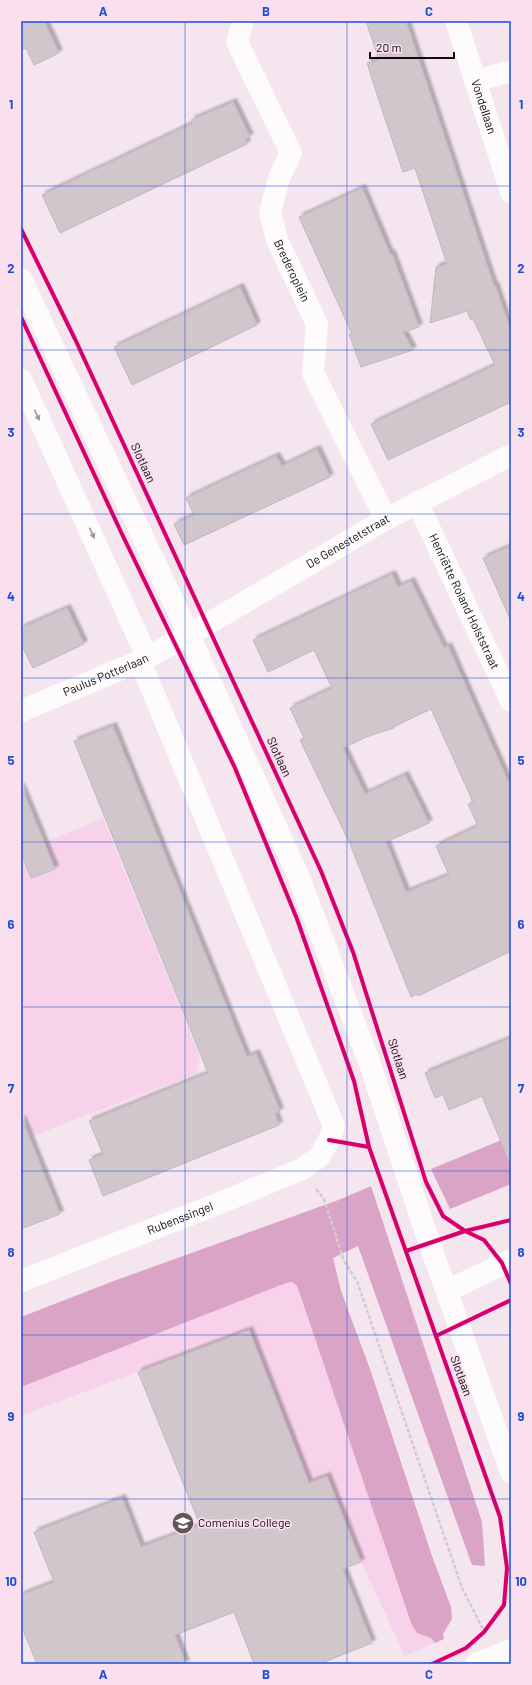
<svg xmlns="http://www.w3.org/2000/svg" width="532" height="1685" viewBox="0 0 532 1685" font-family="Barlow,sans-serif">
<defs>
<filter id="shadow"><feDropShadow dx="3.5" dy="-3.5" stdDeviation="1" flood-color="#0004"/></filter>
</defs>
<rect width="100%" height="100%" fill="#f4e5ee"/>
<g fill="#f8d2ea">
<path d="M 103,818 L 200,1057 L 197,1073 L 32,1136 L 21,1108 L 21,852 Z"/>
<path d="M 286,1282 L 292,1282 L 297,1286 L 411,1623 L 417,1633 L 431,1638 L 435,1643 L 405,1656 L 361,1562 L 327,1476 L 309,1483 L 177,1357 L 21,1416 L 21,1387 Z"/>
</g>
<g fill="#daa4c6">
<path d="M 511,1136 L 511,1184 L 450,1209 L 431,1169 Z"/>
<path d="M 371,1186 L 482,1522 L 485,1566 L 472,1565 L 358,1246 L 333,1258 L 341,1291 L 370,1369 L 432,1556 L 451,1607 L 452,1619 L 443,1634 L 444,1639 L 435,1643 L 431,1638 L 417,1633 L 411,1623 L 301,1297 L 297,1286 L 292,1282 L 286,1283 L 21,1387 L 21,1317 L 111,1282 L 341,1199 Z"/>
</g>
<g fill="#d2c6cd" stroke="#c2b7be" fill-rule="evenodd" filter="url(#shadow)">
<path d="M 21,21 L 44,21 L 59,53 L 34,65 L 26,48 L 21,50 Z"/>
<path d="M 366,21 L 406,21 L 494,286 L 495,285 L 511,332 L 511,402 L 388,460 L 371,424 L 495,365 L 473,319 L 471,320 L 467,311 L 430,323 L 436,267 L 447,264 L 415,168 L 403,172 L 379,101 L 367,63 L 379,60 Z"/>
<path d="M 233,102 L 250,137 L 245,139 L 247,144 L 60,233 L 42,195 L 193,123 L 191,120 Z"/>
<path d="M 362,188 L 390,254 L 392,254 L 419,327 L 403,332 L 413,350 L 361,367 L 349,334 L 352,334 L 299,217 Z"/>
<path d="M 240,287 L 257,325 L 132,385 L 114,347 Z"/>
<path d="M 317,449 L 330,477 L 184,545 L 174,524 L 194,515 L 186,498 L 276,456 L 282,466 Z"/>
<path d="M 511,546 L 511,621 L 483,558 Z"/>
<path d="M 392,574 L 398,587 L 411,581 L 444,648 L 448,646 L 511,788 L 511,951 L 418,996 L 417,994 L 411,997 L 350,844 L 300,740 L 304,738 L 290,708 L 332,688 L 314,650 L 268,672 L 253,640 ZM 431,709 L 473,802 L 468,804 L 478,826 L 436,846 L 449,875 L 406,892 L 386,842 L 429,823 L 405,775 L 365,794 L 343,748 L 366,737 L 394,728 L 393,727 Z"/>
<path d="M 67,608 L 84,644 L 33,668 L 21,644 L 21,628 Z"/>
<path d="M 113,726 L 247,1057 L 256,1053 L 280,1111 L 275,1114 L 279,1125 L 103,1196 L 89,1160 L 103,1154 L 89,1121 L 208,1073 L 74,741 Z"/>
<path d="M 21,786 L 55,869 L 31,878 L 21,853 Z"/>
<path d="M 511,1038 L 511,1164 L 510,1164 L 482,1096 L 449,1110 L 443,1095 L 435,1098 L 425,1073 Z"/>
<path d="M 22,1119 L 60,1214 L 21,1229 L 21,1120 Z"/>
<path d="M 249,1330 L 309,1483 L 327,1476 L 361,1562 L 343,1569 L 372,1643 L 319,1664 L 254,1664 L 234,1612 L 175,1635 L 186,1664 L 37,1664 L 21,1625 L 21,1595 L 54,1582 L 34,1532 L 122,1498 L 141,1547 L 200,1525 L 138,1372 Z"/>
</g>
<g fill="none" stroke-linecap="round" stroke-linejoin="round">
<path stroke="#d1cccf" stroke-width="2.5" stroke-dasharray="4 2" stroke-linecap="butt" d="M 316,1189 L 324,1199 L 344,1261 L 357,1281 L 462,1588 L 485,1633"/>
<g stroke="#fdfbfc" stroke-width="22">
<path id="s1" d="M 243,21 L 237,42 L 291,153 L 279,178 L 270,213 L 277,240 L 317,324 L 313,373 L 386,519"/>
<path id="s2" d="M 456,21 L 511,192"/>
<path d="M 475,81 L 511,71"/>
<path d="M 21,379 L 147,657"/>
<path id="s3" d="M 417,502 L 511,701"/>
<path id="s4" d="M 21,711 L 140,661 L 189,635 L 386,519 L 511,455"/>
<path id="s5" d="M 21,1281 L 227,1200 L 302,1169 L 319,1157 L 329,1140 L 334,1126 L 140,661"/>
<path d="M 447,1291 L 511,1260"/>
<path d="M 476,1664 L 511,1650"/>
</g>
<path stroke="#fdfbfc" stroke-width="22" d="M 21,279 L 189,635 L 298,875 L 370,1064 L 429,1242 L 511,1472"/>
<g stroke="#fadfef" stroke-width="6">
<g id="cycleway">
<path d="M 21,229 L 75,339 L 321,871 L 353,952 L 426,1182 L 443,1216 L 465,1231 L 484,1240 L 502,1263 L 511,1284"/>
<path d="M 21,317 L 121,532 L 235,768 L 297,919 L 354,1081 L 369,1147"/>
<path d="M 329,1140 L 369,1147 L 500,1517 L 507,1568 L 504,1605 L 484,1632 L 466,1648 L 432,1664"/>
<path d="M 406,1251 L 465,1231 L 511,1220"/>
<path d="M 436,1336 L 511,1300"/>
</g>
</g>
<use href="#cycleway" stroke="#d6006c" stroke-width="4"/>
</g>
<defs><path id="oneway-solid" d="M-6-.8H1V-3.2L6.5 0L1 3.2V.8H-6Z"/></defs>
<g fill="#9f9a9d">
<use href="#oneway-solid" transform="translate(37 415) rotate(65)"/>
<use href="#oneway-solid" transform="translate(92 533) rotate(65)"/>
</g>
<path fill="none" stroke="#1d4ed8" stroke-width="1" stroke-opacity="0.55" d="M 185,21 L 185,1664M 347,21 L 347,1664M 21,186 L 511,186M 21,350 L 511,350M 21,514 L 511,514M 21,678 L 511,678M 21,842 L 511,842M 21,1007 L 511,1007M 21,1171 L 511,1171M 21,1335 L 511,1335M 21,1499 L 511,1499"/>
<defs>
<g id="school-disc" transform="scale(1.15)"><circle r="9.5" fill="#60565c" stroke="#fadfef"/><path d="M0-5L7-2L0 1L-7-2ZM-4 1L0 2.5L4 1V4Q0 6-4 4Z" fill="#fff"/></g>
</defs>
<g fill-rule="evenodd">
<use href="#school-disc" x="183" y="1523"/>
</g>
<g text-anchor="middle" stroke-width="3.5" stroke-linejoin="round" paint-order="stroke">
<g font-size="12" fill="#11090e" stroke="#fadfef">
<text dy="4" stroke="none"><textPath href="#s2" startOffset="90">Vondellaan</textPath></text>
<text dy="4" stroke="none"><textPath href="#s1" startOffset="271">Brederoplein</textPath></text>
<text transform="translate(143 463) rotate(65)" y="4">Slotlaan</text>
<text dy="4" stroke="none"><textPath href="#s4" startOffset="369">De Genestetstraat</textPath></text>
<text dy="4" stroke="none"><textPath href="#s3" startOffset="110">Henriëtte Roland Holststraat</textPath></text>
<text dy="4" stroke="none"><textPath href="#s4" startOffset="92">Paulus Potterlaan</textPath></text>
<text transform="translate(279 757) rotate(65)" y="4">Slotlaan</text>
<text transform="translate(398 1059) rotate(72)" y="4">Slotlaan</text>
<text dy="4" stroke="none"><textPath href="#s5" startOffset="171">Rubenssingel</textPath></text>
<text transform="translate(461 1376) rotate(70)" y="4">Slotlaan</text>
</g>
<g font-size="12" fill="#11090e" stroke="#fadfef" text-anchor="start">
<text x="198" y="1527">Comenius College</text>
</g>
</g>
<rect width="532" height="1685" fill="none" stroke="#fadfef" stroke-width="44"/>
<path d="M370 52v6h84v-6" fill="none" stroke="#11090e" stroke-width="2"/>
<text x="376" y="52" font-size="12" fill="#11090e" stroke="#fadfef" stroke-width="3" paint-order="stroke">20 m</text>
<rect x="22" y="22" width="488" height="1641" fill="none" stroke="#1d4ed8" stroke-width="1.5"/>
<g font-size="13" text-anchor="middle" font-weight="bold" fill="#1d4ed8">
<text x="103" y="16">A</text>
<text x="266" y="16">B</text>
<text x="429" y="16">C</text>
<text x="11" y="109">1</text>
<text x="521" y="109">1</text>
<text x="11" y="273">2</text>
<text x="521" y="273">2</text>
<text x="11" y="437">3</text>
<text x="521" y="437">3</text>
<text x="11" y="601">4</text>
<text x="521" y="601">4</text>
<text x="11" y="765">5</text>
<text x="521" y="765">5</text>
<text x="11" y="929">6</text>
<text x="521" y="929">6</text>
<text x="11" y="1093">7</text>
<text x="521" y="1093">7</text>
<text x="11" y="1257">8</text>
<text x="521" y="1257">8</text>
<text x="11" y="1421">9</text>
<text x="521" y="1421">9</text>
<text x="11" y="1586">10</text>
<text x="521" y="1586">10</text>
<text x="103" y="1679">A</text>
<text x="266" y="1679">B</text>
<text x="429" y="1679">C</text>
</g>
</svg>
